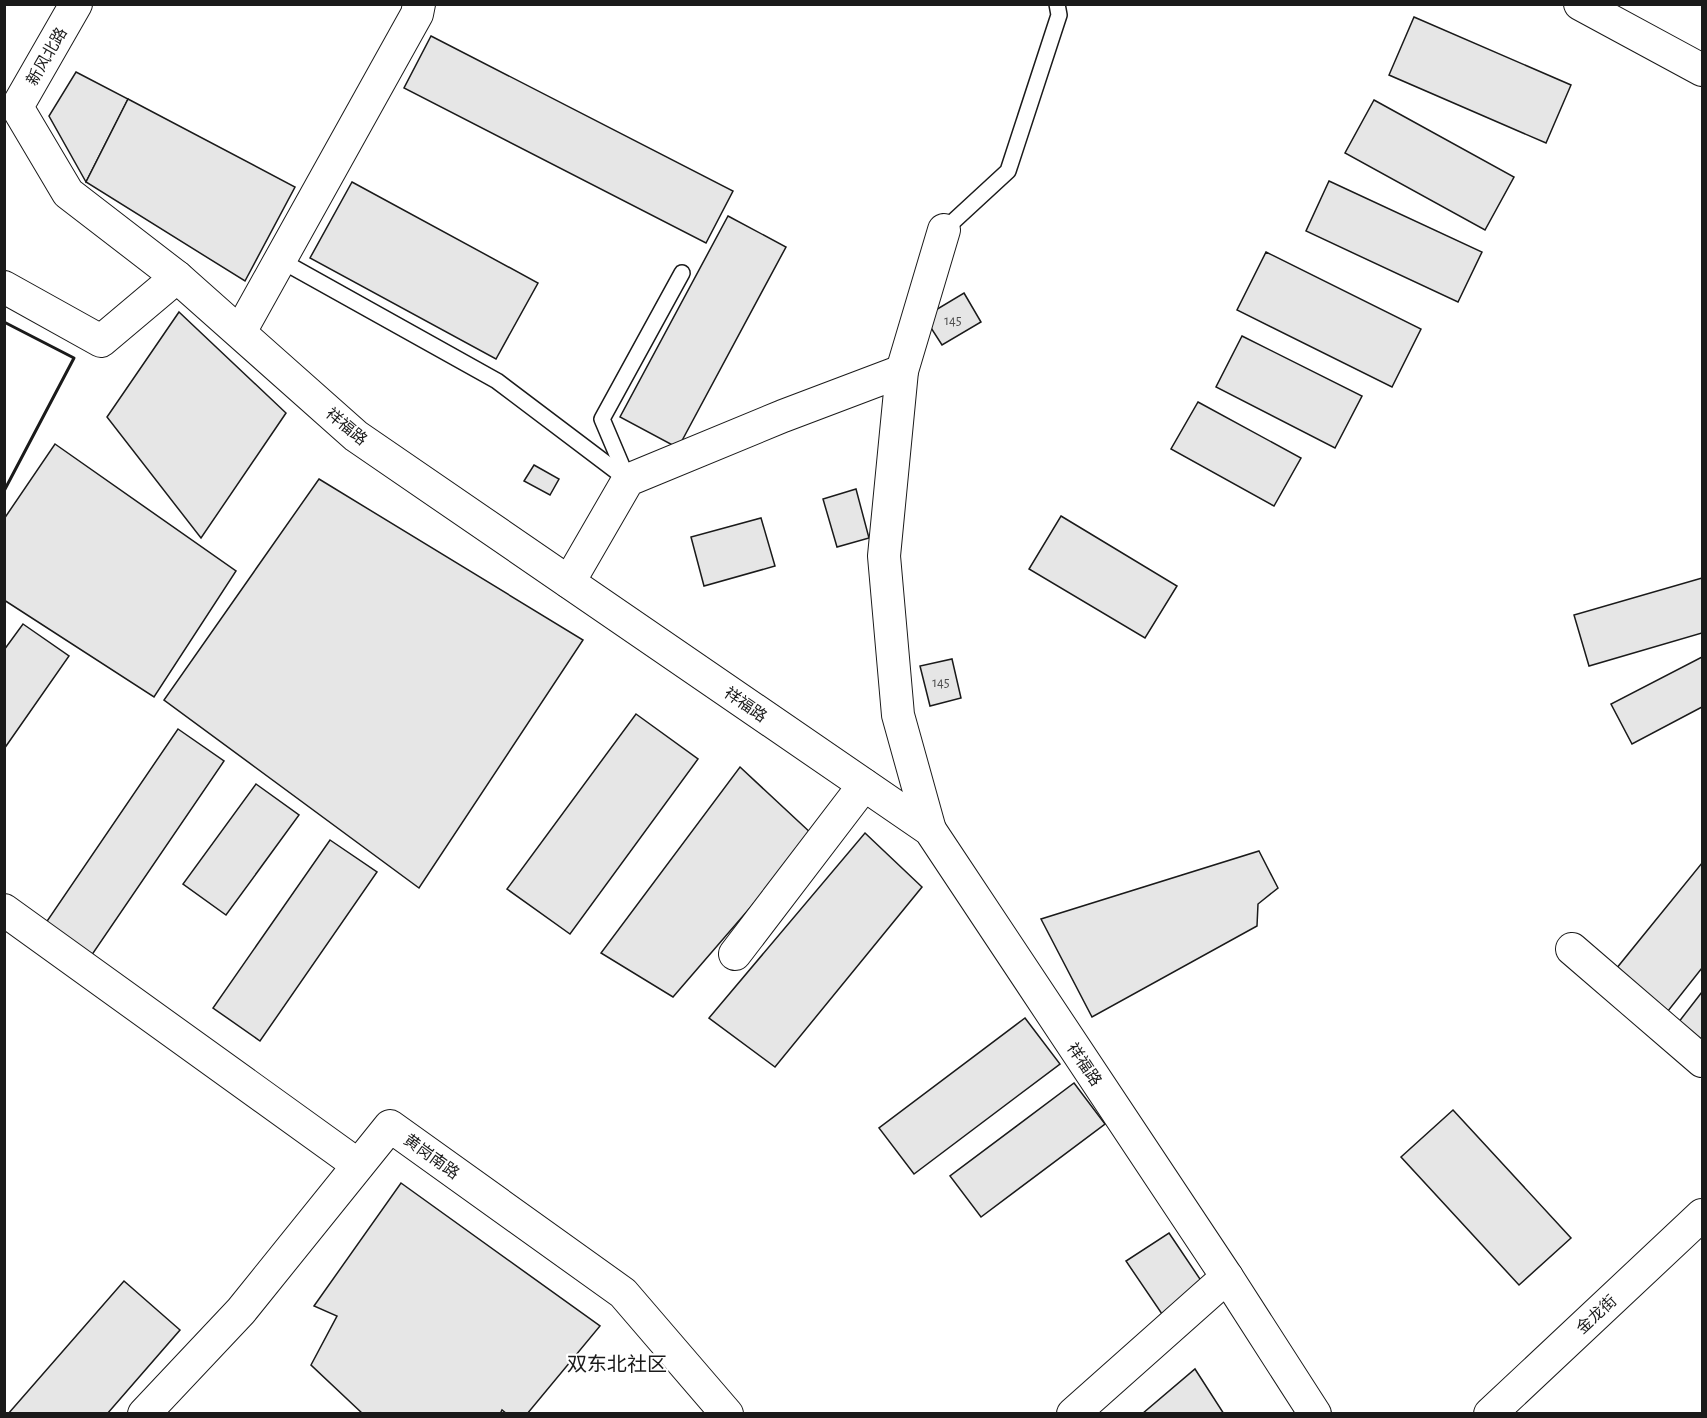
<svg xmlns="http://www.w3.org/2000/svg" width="1707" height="1418" viewBox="0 0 1707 1418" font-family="'Alegreya Sans','Noto Sans SC',sans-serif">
<rect width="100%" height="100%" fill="#fff"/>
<g fill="#e6e6e6" stroke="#1a1a1a" stroke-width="1.5">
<path d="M 1414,17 L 1571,85 L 1546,143 L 1389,75 Z"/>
<path d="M 431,36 L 733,191 L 706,243 L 404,88 Z"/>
<path d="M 76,72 L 128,99 L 86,182 L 49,116 Z"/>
<path d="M 128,99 L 295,187 L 245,281 L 86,182 Z"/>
<path d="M 1374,100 L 1514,177 L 1485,230 L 1345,153 Z"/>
<path d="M 1329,181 L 1482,252 L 1458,302 L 1306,231 Z"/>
<path d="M 352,182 L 538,283 L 496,359 L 310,258 Z"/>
<path d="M 728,216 L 786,247 L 678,448 L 620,417 Z"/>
<path d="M 1266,252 L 1421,329 L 1392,387 L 1237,310 Z"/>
<path d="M 964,293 L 981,322 L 942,345 L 924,317 Z"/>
<path d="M 179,312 L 286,413 L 201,538 L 107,417 Z"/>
<path d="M 1242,336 L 1362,396 L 1335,448 L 1216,387 Z"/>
<path d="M 1198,402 L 1301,458 L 1274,506 L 1171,449 Z"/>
<path d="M 55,444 L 236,571 L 154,697 L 4,600 L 4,519 Z"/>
<path d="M 534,465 L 559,479 L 550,495 L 524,481 Z"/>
<path d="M 319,479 L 583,640 L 419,888 L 164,700 Z"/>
<path d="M 856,489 L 869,538 L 837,547 L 823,499 Z"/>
<path d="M 1061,516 L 1177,586 L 1145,638 L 1029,569 Z"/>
<path d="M 761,518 L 775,566 L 704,586 L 691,537 Z"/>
<path d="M 1702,578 L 1702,633 L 1589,666 L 1574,615 Z"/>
<path d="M 23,624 L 69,656 L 4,749 L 4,650 Z"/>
<path d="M 1702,657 L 1702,707 L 1632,744 L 1611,704 Z"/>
<path d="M 952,659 L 961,698 L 930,706 L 920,666 Z"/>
<path d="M 636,714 L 698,759 L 570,934 L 507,889 Z"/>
<path d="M 178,729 L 224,761 L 87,962 L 41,930 Z"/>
<path d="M 740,767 L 813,835 L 673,997 L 601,953 Z"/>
<path d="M 256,784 L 299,815 L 226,915 L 183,884 Z"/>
<path d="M 865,833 L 922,887 L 775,1067 L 709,1018 Z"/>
<path d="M 330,840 L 377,872 L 260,1041 L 213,1008 Z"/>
<path d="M 1259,851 L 1278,888 L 1258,904 L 1257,926 L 1092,1017 L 1041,919 Z"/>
<path d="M 1702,863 L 1702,968 L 1668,1011 L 1616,969 Z"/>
<path d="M 1702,992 L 1702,1042 L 1678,1023 Z"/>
<path d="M 1025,1018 L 1060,1064 L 914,1174 L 879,1128 Z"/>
<path d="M 1074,1083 L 1105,1124 L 981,1217 L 950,1176 Z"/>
<path d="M 1453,1110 L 1571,1238 L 1519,1285 L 1401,1157 Z"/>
<path d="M 401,1183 L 600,1326 L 527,1414 L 507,1414 L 502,1410 L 500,1414 L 363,1414 L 311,1365 L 337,1316 L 314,1306 Z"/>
<path d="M 1169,1233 L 1204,1285 L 1162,1314 L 1126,1261 Z"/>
<path d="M 124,1281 L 180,1330 L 107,1414 L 8,1414 Z"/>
<path d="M 1195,1369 L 1224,1414 L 1142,1414 Z"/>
</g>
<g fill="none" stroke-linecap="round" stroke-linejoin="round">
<g stroke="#1a1a1a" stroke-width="18">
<g id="service">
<path d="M 944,230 L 1008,171 L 1059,15 L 1057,4"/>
<path d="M 280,260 L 497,381 L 628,480"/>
<path d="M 627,478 L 602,419 L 682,273"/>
</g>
</g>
<g stroke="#1a1a1a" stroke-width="34">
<g id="minor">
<path d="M 76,4 L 17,107 L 68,193 L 177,277 L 356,436 L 930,830 L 1227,1277 L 1315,1414"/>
<path d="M 1580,4 L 1702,70"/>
<path d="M 4,287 L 101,341 L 177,277"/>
<path d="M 240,332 L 417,14 L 419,4"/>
<path d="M 569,582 L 628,480 L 783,416 L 902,371"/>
<path d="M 930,830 L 898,715 L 884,556 L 902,371 L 944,230"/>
<path d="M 4,910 L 358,1165"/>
<path d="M 1572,949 L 1702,1061"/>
<path d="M 735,954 L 864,785"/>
<path d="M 144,1414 L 241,1311 L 390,1126 L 623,1293 L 727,1414"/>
<path d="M 1073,1414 L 1227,1277"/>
<path d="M 1490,1414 L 1702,1215"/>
</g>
</g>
<use href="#service" stroke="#fff" stroke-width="15"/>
<use href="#minor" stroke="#fff" stroke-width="32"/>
<path stroke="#1a1a1a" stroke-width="3" d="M 4,322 L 74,358 L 4,491"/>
</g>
<g text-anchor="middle" stroke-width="4.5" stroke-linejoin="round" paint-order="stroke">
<g font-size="14" fill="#4d4d4d">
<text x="953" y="325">145</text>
<text x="941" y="687">145</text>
</g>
<g font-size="16" fill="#1a1a1a" stroke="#fff">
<text transform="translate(46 56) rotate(-60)" y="6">新风北路</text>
<text transform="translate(347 426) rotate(40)" y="6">祥福路</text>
<text transform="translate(746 704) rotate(35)" y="6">祥福路</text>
<text transform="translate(1085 1064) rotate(56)" y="6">祥福路</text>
<text transform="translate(432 1156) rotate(36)" y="6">黄岗南路</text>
<text transform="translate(1596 1314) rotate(-43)" y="6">金龙街</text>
</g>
<g font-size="20" fill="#1a1a1a" stroke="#fff">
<text x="617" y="1371">双东北社区</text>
</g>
</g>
<rect width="1707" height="1418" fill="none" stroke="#1a1a1a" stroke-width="12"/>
</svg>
